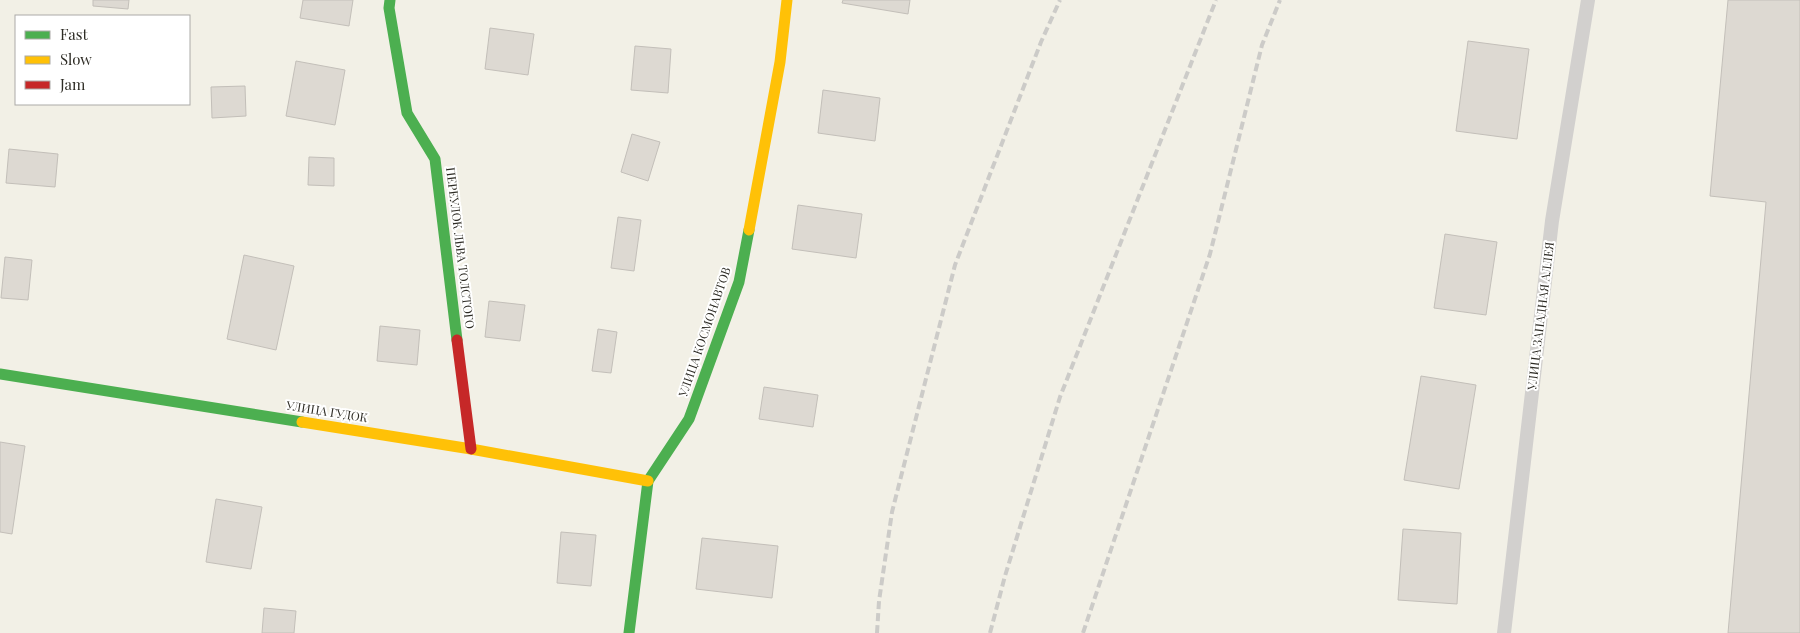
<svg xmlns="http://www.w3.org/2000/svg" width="1800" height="633" viewBox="0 0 1800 633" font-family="'Playfair Display',serif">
<rect width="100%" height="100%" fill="#f2f0e6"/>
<g fill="#ddd9d2" stroke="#c3bfb9">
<path d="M 93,0 L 129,0 L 128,9 L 93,6 Z"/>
<path d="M 303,0 L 353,0 L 349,26 L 300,18 Z"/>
<path d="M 843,0 L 910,0 L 908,14 L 842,3 Z"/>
<path d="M 1728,0 L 1800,0 L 1800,633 L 1728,633 L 1766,202 L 1710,196 Z"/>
<path d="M 490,28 L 534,34 L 528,75 L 485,69 Z"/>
<path d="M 1468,41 L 1529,49 L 1517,139 L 1456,131 Z"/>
<path d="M 635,46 L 671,49 L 668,93 L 631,90 Z"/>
<path d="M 296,61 L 345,70 L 335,125 L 286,116 Z"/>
<path d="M 245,86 L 246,116 L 212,118 L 211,87 Z"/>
<path d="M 823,90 L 880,98 L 875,141 L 818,133 Z"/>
<path d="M 632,134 L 660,142 L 648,181 L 621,172 Z"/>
<path d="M 9,149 L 58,154 L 55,187 L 6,183 Z"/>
<path d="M 309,157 L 334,158 L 334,186 L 308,185 Z"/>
<path d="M 798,205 L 862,214 L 856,258 L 792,249 Z"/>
<path d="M 618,217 L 641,220 L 634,271 L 611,268 Z"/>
<path d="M 1445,234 L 1497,242 L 1486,315 L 1434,308 Z"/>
<path d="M 244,255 L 294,266 L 276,350 L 227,339 Z"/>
<path d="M 5,257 L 32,260 L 28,300 L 1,298 Z"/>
<path d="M 489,301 L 525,305 L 520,341 L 485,337 Z"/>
<path d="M 380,326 L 420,330 L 417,365 L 377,361 Z"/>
<path d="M 598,329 L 617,332 L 611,373 L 592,371 Z"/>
<path d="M 1421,376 L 1476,385 L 1459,489 L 1404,480 Z"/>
<path d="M 764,387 L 818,395 L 813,427 L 759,419 Z"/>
<path d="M 0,442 L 25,446 L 12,534 L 0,532 Z"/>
<path d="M 216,499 L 262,507 L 251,569 L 206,562 Z"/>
<path d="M 1403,529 L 1461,533 L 1457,604 L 1398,600 Z"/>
<path d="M 561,532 L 596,535 L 591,586 L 557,583 Z"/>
<path d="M 702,538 L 778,546 L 772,598 L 696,589 Z"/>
<path d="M 264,608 L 296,611 L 294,633 L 262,633 Z"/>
</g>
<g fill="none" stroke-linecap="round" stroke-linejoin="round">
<path stroke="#d2d0ce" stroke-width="14" d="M 1504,633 L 1552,221 L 1588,0"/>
<g stroke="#4caf50" stroke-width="11">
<path d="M 390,0 L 389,8 L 407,113 L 435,159 L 457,340"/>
<path d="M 0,374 L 302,422"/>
<path d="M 629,633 L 648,481 L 689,419 L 739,282 L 749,230"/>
</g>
<g stroke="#ffc107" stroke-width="11">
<path d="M 749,230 L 780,62 L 787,0"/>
<path d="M 302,422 L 471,449 L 648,481"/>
</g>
<path stroke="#c62828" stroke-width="11" d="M 457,340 L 471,449"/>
<g stroke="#cccbc8" stroke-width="4" stroke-dasharray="8 4" stroke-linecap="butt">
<path d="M 877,633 L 879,601 L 892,512 L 955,265 L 1041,42 L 1060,0"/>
<path d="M 990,633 L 1005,576 L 1060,397 L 1216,0"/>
<path d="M 1083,633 L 1210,254 L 1262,45 L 1280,0"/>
</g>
</g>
<g text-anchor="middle" stroke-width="4" stroke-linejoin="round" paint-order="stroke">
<g font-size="12" fill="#2d2b24" stroke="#fff">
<text transform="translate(460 248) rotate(83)" y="4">ПЕРЕУЛОК ЛЬВА ТОЛСТОГО</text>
<text transform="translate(1541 316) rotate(-83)" y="4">УЛИЦА ЗАПАДНАЯ АЛЛЕЯ</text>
<text transform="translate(705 332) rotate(-71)" y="4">УЛИЦА КОСМОНАВТОВ</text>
<text transform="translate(327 412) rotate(9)" y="4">УЛИЦА ГУДОК</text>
</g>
</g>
<rect x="15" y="15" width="175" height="90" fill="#ffffff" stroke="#abaaa7"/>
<rect x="25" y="31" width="25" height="8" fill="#4caf50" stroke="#abaaa7"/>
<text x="60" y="40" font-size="15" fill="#2d2b24">Fast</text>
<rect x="25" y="56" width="25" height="8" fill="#ffc107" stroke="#abaaa7"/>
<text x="60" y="65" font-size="15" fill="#2d2b24">Slow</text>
<rect x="25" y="81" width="25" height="8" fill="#c62828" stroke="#abaaa7"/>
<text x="60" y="90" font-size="15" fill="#2d2b24">Jam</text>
</svg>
